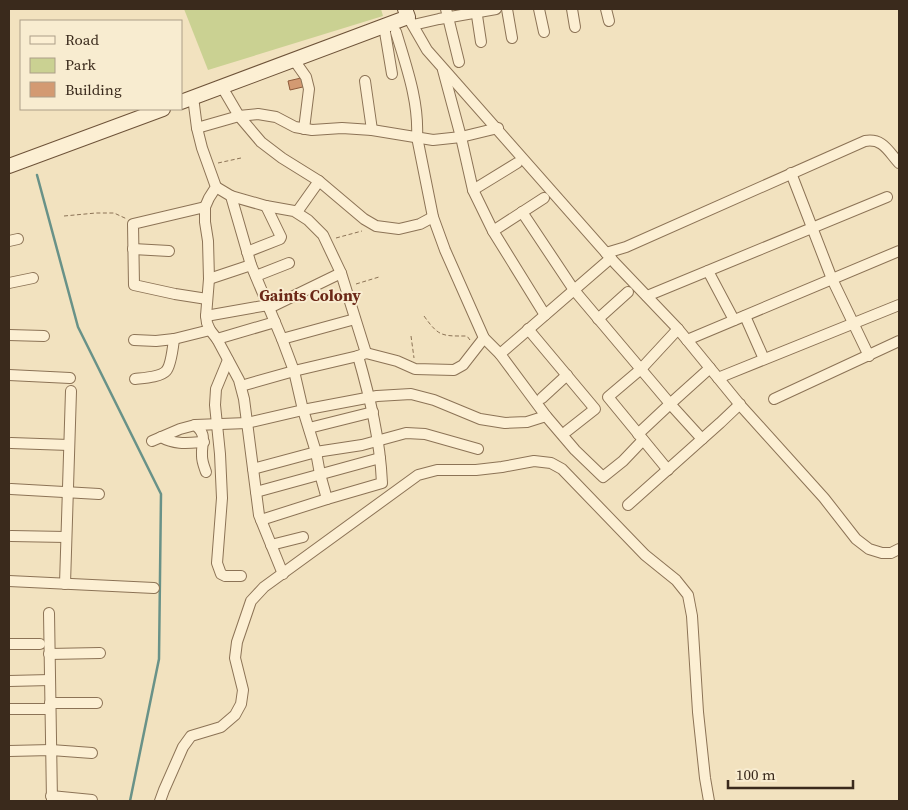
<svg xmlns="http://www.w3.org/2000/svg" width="908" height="810" viewBox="0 0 908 810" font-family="'Source Serif 4',serif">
<rect width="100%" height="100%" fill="#f2e2bf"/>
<path fill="#cad192" d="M 184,9 L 381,9 L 383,16 L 208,70 Z"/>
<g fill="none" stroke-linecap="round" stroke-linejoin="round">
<path stroke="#699288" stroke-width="2.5" d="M 37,175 L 78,327 L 161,494 L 159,659 L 130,801"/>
</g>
<path fill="#d39a72" stroke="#8e5a3a" d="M 301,78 L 307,86 L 290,90 L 288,81 Z"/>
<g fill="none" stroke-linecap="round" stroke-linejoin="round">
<g stroke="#8c7356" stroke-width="12">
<g id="street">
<path d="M 446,9 L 459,62"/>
<path d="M 476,9 L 481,42"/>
<path d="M 507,9 L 512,38"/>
<path d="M 539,9 L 544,32"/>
<path d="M 572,9 L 575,27"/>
<path d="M 606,9 L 609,21"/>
<path d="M 408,17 L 427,50 L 615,263 L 678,329 L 741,406 L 824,498 L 856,539 L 869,549 L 882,553 L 891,553 L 899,549"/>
<path d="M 413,25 L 439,19 L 496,9"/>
<path d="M 384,26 L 392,74"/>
<path d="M 396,32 C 406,66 419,101 417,137 L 433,217 L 445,250 L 484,338 L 500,354 L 546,416 L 575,450 L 603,477 L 623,461 L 643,440"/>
<path d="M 294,60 L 306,77 L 309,89 L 304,129"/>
<path d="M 443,70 L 461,137 L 473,190 L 493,231 L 545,315"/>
<path d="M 365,81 L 372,130"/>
<path d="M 222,87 L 239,116 L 261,142 L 282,158 L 319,181 L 364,219 L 376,226 L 399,229 L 420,224 L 433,217"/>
<path d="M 193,97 L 197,128 L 202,148 L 216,187 L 209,198 L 205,207 L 205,222 L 208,241 L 209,279 L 206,316 L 207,323 L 210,330 L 217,339 L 239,380 L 244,399 L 259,515 L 283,574"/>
<path d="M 197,128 L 239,116 L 258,114 L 276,117 L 295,127 L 312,130 L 342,128 L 372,130 L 433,140 L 461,137 L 498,128"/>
<path d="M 791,173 L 832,279 L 869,356"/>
<path d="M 216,187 L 231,196 L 251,265 L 282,339 L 294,371 L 303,410 L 316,452 L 320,474 L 327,499"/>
<path d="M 473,190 L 517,163"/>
<path d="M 231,196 L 266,206 L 294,211 L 308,220 L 323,235 L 341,273 L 366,353 L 358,356 C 370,398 380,439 382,483 L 327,499 L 261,520"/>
<path d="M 205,207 L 133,224 L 134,285 L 175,294 L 207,299"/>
<path d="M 297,212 L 319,181"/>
<path d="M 522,212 L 574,290 L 672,406 L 702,439"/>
<path d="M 493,231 L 544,198"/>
<path d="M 9,241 L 18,239"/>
<path d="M 133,249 L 169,251"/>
<path d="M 247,252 L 280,239 L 281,237 L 266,206"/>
<path d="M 606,253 L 626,247 L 865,141 C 883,138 888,151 899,163"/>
<path d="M 708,271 L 734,320"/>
<path d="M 256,276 L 289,263"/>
<path d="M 209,279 L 251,265"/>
<path d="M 9,283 L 33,278"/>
<path d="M 647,296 L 887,197"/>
<path d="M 269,308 L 341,273"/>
<path d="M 206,316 L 268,305"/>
<path d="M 745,316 L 764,359"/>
<path d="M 598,319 L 628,292"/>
<path d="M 528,329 L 595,409 L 567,431"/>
<path d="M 9,335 L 44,336"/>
<path d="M 217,339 L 275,322"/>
<path d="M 282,339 L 355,319"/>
<path d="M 134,340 L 156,341 L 174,339 L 210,330"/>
<path d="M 687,340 L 899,251"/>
<path d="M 366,353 L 397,361 L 415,369 L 454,370 L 463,365 L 484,338"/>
<path d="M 500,354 L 611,258"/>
<path d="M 228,360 L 216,389 L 215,405 L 220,454 L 222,498 L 217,563 L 221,574 L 225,576 L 241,576"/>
<path d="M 9,375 L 70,378"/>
<path d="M 718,378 L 899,305"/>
<path d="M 135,379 C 143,378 161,377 166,371 C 171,366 173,347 174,339"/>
<path d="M 241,386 L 294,371 L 358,356"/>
<path d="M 542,398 L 567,375"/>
<path d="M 774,399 L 899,341"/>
<path d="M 195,425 C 208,435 201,442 202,456 C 202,462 204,466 206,472"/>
<path d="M 309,428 L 373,412"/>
<path d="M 638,434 L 670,404 L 710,368"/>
<path d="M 161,437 C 175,445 188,443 204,442"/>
<path d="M 152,441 L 180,429 L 195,425 L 247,423 L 303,410 L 377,396 L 411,394 L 434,400 L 480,419 L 505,423 L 527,422 L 546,416"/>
<path d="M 11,443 L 69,445"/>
<path d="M 253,469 L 316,452 L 362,445 L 406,433 L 425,434 L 478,449"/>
<path d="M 668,470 L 608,397 L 641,369 L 678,329"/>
<path d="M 11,489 L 99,494"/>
<path d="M 256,492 L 380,458"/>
<path d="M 628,505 L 720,423 L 740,404"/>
<path d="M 11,536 L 66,537"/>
<path d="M 271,545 L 303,537"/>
<path d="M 9,581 L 154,588"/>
<path d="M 65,584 L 71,391"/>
<path d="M 49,613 L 52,801"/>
<path d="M 9,644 L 40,644"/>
<path d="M 49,654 L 100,653"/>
<path d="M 9,681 L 50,680"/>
<path d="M 50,703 L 97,703"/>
<path d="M 9,709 L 50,709"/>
<path d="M 9,751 L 51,750 L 92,753"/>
<path d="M 51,796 L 92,800"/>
<path d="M 160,801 L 164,790 L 183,747 L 191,736 L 221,727 L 235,715 L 241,704 L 243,690 L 235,658 L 237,642 L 251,601 L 264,587 L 418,475 L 437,470 L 476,470 L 502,467 L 534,461 L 551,463 L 562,469 L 645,555 L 676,580 L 688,595 L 692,616 L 698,712 L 705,778 L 709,801"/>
</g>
</g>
<g stroke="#6e5339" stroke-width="16">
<g id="secondary">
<path d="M 181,102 L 408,17 L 405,9"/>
<path d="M 9,166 L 163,109"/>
</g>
</g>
<g stroke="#8c7356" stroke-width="1" stroke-dasharray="4 2.5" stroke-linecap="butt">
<path d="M 218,163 L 241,158"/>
<path d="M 64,216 L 96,213 L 114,213 L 127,219"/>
<path d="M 336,238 L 362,231"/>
<path d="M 356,284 L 379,277"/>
<path d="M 424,316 C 439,337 442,336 467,336 L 470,340"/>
<path d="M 411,336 L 414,358"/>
</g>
<use href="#street" stroke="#fcefd3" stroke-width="10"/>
<use href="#secondary" stroke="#fcefd3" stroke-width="14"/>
</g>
<g text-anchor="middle" stroke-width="4" stroke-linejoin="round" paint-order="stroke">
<g font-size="16" font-weight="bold" fill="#6b2817" stroke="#f8ecd0">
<text x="310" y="301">Gaints Colony</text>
</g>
</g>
<rect width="908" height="810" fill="none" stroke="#3a2a1c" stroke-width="20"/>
<rect x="20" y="20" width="162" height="90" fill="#f8ecd0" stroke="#ac9e88"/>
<rect x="30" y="36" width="25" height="8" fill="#fcefd3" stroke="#ac9e88"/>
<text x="65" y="45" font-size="15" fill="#3a2a1c">Road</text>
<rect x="30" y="58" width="25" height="15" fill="#cad192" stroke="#ac9e88"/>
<text x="65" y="70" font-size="15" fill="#3a2a1c">Park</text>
<rect x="30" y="82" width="25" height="15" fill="#d39a72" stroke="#ac9e88"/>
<text x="65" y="95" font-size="15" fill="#3a2a1c">Building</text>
<path d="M728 780v8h125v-8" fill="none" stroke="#3a2a1c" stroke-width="2.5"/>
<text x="736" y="780" font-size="15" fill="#3a2a1c" stroke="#f8ecd0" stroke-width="4" paint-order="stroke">100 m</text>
</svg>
